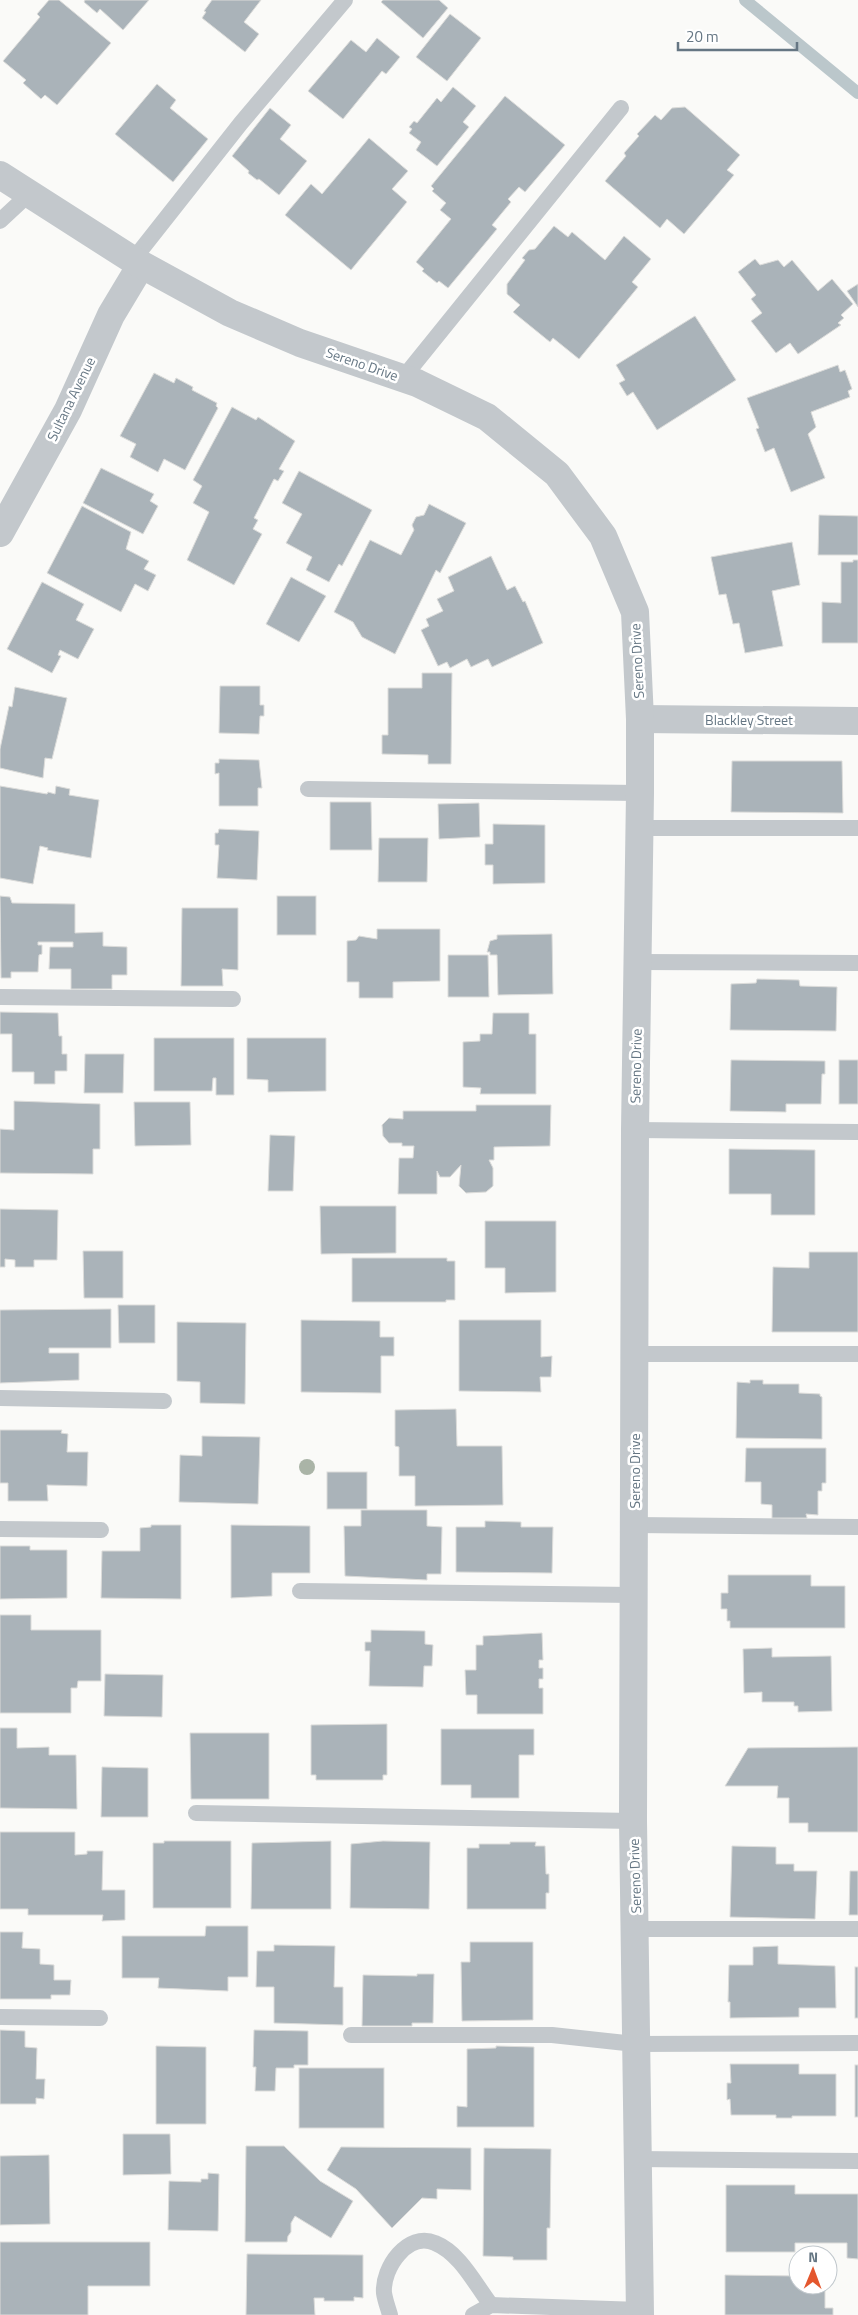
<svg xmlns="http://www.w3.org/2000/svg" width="858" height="2315" viewBox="0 0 858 2315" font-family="'Titillium Web',sans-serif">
<rect width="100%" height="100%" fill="#fafaf8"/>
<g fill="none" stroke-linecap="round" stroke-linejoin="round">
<path stroke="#bbc7cb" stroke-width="12" d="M 745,0 L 858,93"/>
</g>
<g fill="#aab3b9" stroke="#dcdcda">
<path d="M 49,0 L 59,0 L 111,43 L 57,105 L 45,95 L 41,99 L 23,83 L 26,80 L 3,61 L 40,17 L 37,14 Z"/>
<path d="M 85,0 L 149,0 L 123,30 L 100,9 L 97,13 L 84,2 Z"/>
<path d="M 212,0 L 261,0 L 244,22 L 259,34 L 245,52 L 202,18 L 206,12 L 204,11 Z"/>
<path d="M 383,0 L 439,0 L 448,8 L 423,38 L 381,2 Z"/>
<path d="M 450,14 L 481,38 L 447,81 L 416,57 Z"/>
<path d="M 377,38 L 400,57 L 386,74 L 382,71 L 343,119 L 308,91 L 351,40 L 366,52 Z"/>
<path d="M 157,84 L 176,100 L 170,108 L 208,139 L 173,182 L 115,134 Z"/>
<path d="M 453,87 L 476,106 L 463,122 L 469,127 L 437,166 L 416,150 L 421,142 L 409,133 L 412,129 L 409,127 L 414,121 L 417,123 L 437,98 L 441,102 Z"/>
<path d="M 505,96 L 565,145 L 525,192 L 519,187 L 508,199 L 511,202 L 492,225 L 497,229 L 448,288 L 439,281 L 437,283 L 422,271 L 424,269 L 416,262 L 451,219 L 440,210 L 446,203 L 432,191 L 434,189 L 431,186 Z"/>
<path d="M 685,107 L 740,155 L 727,170 L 734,175 L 684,234 L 667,219 L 660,228 L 605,181 L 626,156 L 624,153 L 639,136 L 637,134 L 655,115 L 661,120 L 672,108 Z"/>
<path d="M 270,108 L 291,125 L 280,139 L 307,161 L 279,195 L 259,179 L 257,180 L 248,173 L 249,171 L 232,156 Z"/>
<path d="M 369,138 L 408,171 L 392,189 L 407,202 L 351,270 L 285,215 L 311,184 L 322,194 Z"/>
<path d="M 554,226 L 568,237 L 572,232 L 605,260 L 624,236 L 651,259 L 632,282 L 638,287 L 579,359 L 553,338 L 550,342 L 513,312 L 520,305 L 507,294 L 507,284 L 525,260 L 522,258 L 529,250 L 535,249 Z"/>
<path d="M 755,259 L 760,265 L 778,260 L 784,267 L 792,260 L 818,291 L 832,279 L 853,304 L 841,315 L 844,318 L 838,323 L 841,325 L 798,354 L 790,343 L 776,353 L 751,321 L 762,313 L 751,299 L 756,295 L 738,272 Z"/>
<path d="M 858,284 L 858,307 L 847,291 Z"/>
<path d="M 695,316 L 736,380 L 657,430 L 633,392 L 627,396 L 619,383 L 625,380 L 616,365 Z"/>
<path d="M 838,365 L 840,372 L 845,370 L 852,389 L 848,391 L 850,397 L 811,412 L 816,427 L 808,434 L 825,478 L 791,492 L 774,448 L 765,452 L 756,429 L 759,428 L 747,398 Z"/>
<path d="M 154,373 L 174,383 L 176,378 L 193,387 L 192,390 L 217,403 L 216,406 L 218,408 L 185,470 L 164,459 L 158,472 L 130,457 L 136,444 L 120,436 Z"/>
<path d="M 232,407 L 256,420 L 258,417 L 295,441 L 279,469 L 284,471 L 278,481 L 274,479 L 254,518 L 258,520 L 253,529 L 262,534 L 234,585 L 187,560 L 209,512 L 193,503 L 202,486 L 193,480 Z"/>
<path d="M 101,468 L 154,494 L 150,501 L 158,506 L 143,534 L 83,503 Z"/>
<path d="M 299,471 L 372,510 L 342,566 L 339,564 L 329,582 L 306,570 L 312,557 L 286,543 L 302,514 L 282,503 Z"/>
<path d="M 429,504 L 466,523 L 440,573 L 436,570 L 395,654 L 362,637 L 353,622 L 334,612 L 370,540 L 401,555 L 414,530 L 412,525 L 416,517 L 424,515 Z"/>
<path d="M 82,506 L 131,532 L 126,549 L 149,561 L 144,569 L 156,575 L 148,591 L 135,584 L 121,612 L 47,573 Z"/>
<path d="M 819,515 L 858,516 L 858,555 L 818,555 Z"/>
<path d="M 792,542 L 800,585 L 772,591 L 783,646 L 745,653 L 739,623 L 733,624 L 726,594 L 719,595 L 711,557 Z"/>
<path d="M 491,556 L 507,590 L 515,586 L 523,602 L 525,601 L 543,643 L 492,667 L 488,659 L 471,667 L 467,659 L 450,668 L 447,662 L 438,666 L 421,630 L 429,626 L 426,619 L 443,611 L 437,599 L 454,591 L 448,577 Z"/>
<path d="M 853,560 L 858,560 L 858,643 L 822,643 L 822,602 L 841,603 L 841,562 L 853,562 Z"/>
<path d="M 291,577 L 326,596 L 299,642 L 266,624 Z"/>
<path d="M 42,582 L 84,604 L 76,620 L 94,629 L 78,659 L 60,650 L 58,655 L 61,656 L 52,673 L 7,649 Z"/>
<path d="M 422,673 L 452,673 L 451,764 L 428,764 L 428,755 L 382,754 L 382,735 L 388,735 L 388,688 L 422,688 Z"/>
<path d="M 220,686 L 260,686 L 260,705 L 264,705 L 264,716 L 260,716 L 259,734 L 219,733 Z"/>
<path d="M 15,687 L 67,698 L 52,759 L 45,758 L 43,778 L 0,768 L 0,749 L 9,706 L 12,707 Z"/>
<path d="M 219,759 L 259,760 L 262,788 L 258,788 L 258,806 L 219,806 L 219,773 L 215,774 L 215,763 L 219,763 Z"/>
<path d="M 732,761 L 842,761 L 843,813 L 731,812 Z"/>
<path d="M 0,786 L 47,794 L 48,792 L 55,794 L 56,786 L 70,789 L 69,795 L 99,800 L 91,858 L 47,850 L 48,848 L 40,846 L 33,884 L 0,878 Z"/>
<path d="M 330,802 L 371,802 L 372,850 L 330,850 Z"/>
<path d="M 479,803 L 480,837 L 439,839 L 438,804 Z"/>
<path d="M 493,824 L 545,825 L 545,883 L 493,884 L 493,865 L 485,865 L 485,844 L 493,844 Z"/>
<path d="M 219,829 L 259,831 L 257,880 L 217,878 L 219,845 L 215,845 L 215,833 L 218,833 Z"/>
<path d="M 379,838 L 428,838 L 427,882 L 378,882 Z"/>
<path d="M 0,896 L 10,897 L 12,903 L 75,904 L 75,933 L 103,932 L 103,946 L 127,947 L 127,975 L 112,975 L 112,989 L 71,989 L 71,969 L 49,969 L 50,947 L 73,947 L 73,942 L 38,942 L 38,945 L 42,945 L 42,954 L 39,955 L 38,972 L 11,972 L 11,978 L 1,978 Z"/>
<rect x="277" y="896" width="39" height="39"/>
<path d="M 182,908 L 238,908 L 238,970 L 222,969 L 223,986 L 181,986 Z"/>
<path d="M 377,929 L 440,929 L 440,981 L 393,982 L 393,998 L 359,998 L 359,982 L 347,982 L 347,941 L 356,940 L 359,936 L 377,939 Z"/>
<path d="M 552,934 L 553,994 L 498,995 L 497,955 L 490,955 L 490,952 L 487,952 L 490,941 L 497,939 L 497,935 Z"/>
<path d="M 448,955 L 488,955 L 489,997 L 448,997 Z"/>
<path d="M 757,979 L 799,980 L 800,986 L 837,987 L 836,1031 L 730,1030 L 731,984 L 756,983 Z"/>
<path d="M 0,1012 L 58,1013 L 59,1036 L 62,1036 L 62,1054 L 67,1054 L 67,1071 L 55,1071 L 55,1084 L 34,1084 L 34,1072 L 12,1072 L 12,1034 L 0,1034 Z"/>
<path d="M 493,1013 L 529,1013 L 529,1034 L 536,1034 L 536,1094 L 480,1094 L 481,1088 L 463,1087 L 463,1042 L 480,1041 L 480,1034 L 492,1034 Z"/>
<path d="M 154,1038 L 234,1038 L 234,1095 L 216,1095 L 216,1078 L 213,1078 L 212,1091 L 154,1091 Z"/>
<path d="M 247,1038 L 326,1038 L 326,1091 L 268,1092 L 268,1080 L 247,1079 Z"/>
<path d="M 85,1054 L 124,1054 L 123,1093 L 84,1093 Z"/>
<path d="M 731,1060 L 825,1061 L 825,1074 L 822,1074 L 821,1104 L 786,1104 L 786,1112 L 730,1111 Z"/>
<rect x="839" y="1060" width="19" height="44"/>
<path d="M 14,1101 L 100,1104 L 100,1149 L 93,1149 L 93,1174 L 0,1173 L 0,1129 L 14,1130 Z"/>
<path d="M 134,1102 L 190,1102 L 191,1145 L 135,1146 Z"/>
<path d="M 476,1105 L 551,1105 L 550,1146 L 494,1147 L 494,1160 L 489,1160 L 493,1168 L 493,1186 L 486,1192 L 466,1193 L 459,1186 L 461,1165 L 450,1177 L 440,1177 L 437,1171 L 437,1194 L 398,1194 L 399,1158 L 413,1158 L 414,1146 L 402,1146 L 402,1143 L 389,1143 L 383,1136 L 382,1125 L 389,1118 L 403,1119 L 403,1111 L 476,1111 Z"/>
<path d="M 270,1135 L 295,1136 L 293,1191 L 268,1191 Z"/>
<path d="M 729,1149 L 815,1150 L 815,1215 L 771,1215 L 771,1194 L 729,1194 Z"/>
<path d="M 320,1206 L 396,1206 L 396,1253 L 321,1254 Z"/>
<path d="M 0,1209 L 58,1210 L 57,1260 L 34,1260 L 34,1267 L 15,1267 L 15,1260 L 5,1259 L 5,1267 L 0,1267 Z"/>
<path d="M 485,1221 L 556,1221 L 556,1292 L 505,1293 L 505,1268 L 485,1268 Z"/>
<path d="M 83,1251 L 123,1251 L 123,1298 L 84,1298 Z"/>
<path d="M 809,1252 L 858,1252 L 858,1332 L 772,1332 L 773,1267 L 809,1268 Z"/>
<path d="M 352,1258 L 447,1258 L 447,1261 L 455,1261 L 455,1300 L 446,1300 L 446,1302 L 352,1302 Z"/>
<path d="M 118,1305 L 155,1305 L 155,1343 L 119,1343 Z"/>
<path d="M 111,1309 L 111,1348 L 49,1348 L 49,1353 L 79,1353 L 79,1380 L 0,1383 L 0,1310 Z"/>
<path d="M 301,1320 L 380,1321 L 380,1337 L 394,1337 L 394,1356 L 381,1356 L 381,1393 L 301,1392 Z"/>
<path d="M 459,1320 L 541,1320 L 541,1357 L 552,1356 L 551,1377 L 540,1377 L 541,1392 L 459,1391 Z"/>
<path d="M 177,1322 L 246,1323 L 245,1404 L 200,1403 L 200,1382 L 177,1381 Z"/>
<path d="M 750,1380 L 763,1380 L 763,1384 L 799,1384 L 799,1393 L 820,1394 L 820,1396 L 822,1397 L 822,1439 L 736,1438 L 737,1382 L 750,1383 Z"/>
<path d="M 456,1409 L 457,1446 L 502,1446 L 503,1505 L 415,1506 L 415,1476 L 399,1476 L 399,1447 L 395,1446 L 395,1410 Z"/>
<path d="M 0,1430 L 62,1430 L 61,1433 L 68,1434 L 67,1452 L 88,1452 L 87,1486 L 47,1485 L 48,1501 L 8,1501 L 8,1483 L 0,1483 Z"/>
<path d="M 202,1436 L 260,1437 L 258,1504 L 179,1502 L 180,1455 L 202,1456 Z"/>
<path d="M 746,1448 L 826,1448 L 826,1483 L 822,1483 L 822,1491 L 818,1491 L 818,1515 L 806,1514 L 807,1518 L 772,1518 L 772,1505 L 761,1504 L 761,1482 L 745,1482 Z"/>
<rect x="327" y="1472" width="40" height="37"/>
<path d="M 361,1510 L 427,1510 L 427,1526 L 442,1527 L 441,1574 L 427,1574 L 427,1580 L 345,1576 L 344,1526 L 361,1526 Z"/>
<path d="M 485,1521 L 521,1522 L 521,1527 L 553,1527 L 552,1573 L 456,1572 L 456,1527 L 485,1527 Z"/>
<path d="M 151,1525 L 181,1525 L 181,1599 L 101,1598 L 102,1551 L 140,1551 L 140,1528 L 151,1527 Z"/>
<path d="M 231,1525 L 310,1526 L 310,1573 L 272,1573 L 272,1596 L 231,1598 Z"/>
<path d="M 0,1546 L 30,1546 L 30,1550 L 67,1550 L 67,1598 L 0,1599 Z"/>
<path d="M 728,1575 L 811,1575 L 811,1586 L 845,1586 L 845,1628 L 730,1628 L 730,1621 L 727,1621 L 727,1609 L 721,1609 L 721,1593 L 728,1593 Z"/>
<path d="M 0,1615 L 31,1615 L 31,1630 L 101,1630 L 101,1681 L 78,1681 L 77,1688 L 71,1688 L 71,1713 L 0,1713 Z"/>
<path d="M 371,1630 L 425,1631 L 425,1644 L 433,1645 L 432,1666 L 424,1666 L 423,1687 L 369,1686 L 370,1651 L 365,1651 L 365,1642 L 371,1642 Z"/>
<path d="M 542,1633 L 543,1660 L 539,1660 L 539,1668 L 543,1668 L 543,1679 L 539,1679 L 539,1688 L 543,1688 L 543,1714 L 477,1714 L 477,1695 L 466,1695 L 465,1670 L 476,1670 L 476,1645 L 483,1645 L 483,1636 Z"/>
<path d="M 772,1648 L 772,1657 L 831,1656 L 832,1711 L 798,1712 L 798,1706 L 794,1706 L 794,1702 L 762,1702 L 762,1692 L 744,1693 L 743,1649 Z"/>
<path d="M 105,1674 L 163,1675 L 162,1717 L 104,1716 Z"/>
<path d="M 387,1724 L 387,1775 L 383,1775 L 383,1780 L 316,1780 L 316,1775 L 311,1775 L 311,1725 Z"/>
<path d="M 0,1728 L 17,1728 L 17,1748 L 49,1747 L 49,1755 L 76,1755 L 77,1809 L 0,1808 Z"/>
<path d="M 441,1729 L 534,1729 L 534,1755 L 519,1755 L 519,1798 L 471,1798 L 471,1785 L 441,1785 Z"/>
<path d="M 190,1733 L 269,1733 L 269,1799 L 191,1799 Z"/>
<path d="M 858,1747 L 858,1832 L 808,1832 L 808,1823 L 789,1823 L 789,1798 L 777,1798 L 778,1786 L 725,1786 L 748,1748 Z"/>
<path d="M 102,1767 L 148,1768 L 148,1817 L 101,1817 Z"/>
<path d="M 0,1832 L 75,1832 L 75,1855 L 87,1854 L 87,1851 L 103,1851 L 102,1890 L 125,1890 L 125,1920 L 102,1921 L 103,1915 L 28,1915 L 28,1909 L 0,1909 Z"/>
<path d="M 164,1841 L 231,1841 L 231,1908 L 153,1908 L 153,1843 L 164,1843 Z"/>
<path d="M 331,1841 L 331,1909 L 251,1909 L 252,1843 Z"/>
<path d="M 383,1841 L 430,1842 L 429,1909 L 350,1908 L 351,1844 Z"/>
<path d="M 510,1842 L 536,1842 L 535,1846 L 545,1846 L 546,1874 L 549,1874 L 549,1893 L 546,1893 L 546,1909 L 467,1909 L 467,1848 L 479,1848 L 479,1844 L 510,1844 Z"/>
<path d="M 732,1846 L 776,1847 L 776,1864 L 794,1864 L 794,1871 L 817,1871 L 815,1919 L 730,1917 Z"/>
<path d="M 850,1871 L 858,1871 L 858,1915 L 849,1915 Z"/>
<path d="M 206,1926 L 248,1926 L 248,1977 L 228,1977 L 228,1991 L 158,1988 L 159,1978 L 122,1978 L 122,1936 L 205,1936 Z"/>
<path d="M 0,1932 L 23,1932 L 22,1948 L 40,1949 L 40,1964 L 54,1965 L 54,1980 L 71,1980 L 70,1995 L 51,1995 L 51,1999 L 0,1999 Z"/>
<path d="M 470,1942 L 533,1942 L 533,2020 L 462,2021 L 461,1962 L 470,1962 Z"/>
<path d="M 274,1945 L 335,1946 L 334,1987 L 343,1987 L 343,2025 L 274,2023 L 274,1987 L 256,1987 L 257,1951 L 274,1951 Z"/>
<path d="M 778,1946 L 778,1964 L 835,1966 L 836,2008 L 799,2008 L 799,2017 L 730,2018 L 730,2002 L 728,2002 L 729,1965 L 753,1965 L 753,1947 Z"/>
<rect x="855" y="1967" width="3" height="51"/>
<path d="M 417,1974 L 434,1974 L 433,2023 L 412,2023 L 412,2026 L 362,2026 L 363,1975 L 417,1976 Z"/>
<path d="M 0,2030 L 25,2031 L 25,2047 L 37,2048 L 36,2079 L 45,2079 L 44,2099 L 36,2098 L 36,2104 L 0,2104 Z"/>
<path d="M 254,2030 L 308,2031 L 308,2065 L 294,2065 L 294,2068 L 276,2068 L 275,2091 L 255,2091 L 256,2067 L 253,2067 Z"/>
<path d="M 156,2046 L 206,2047 L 206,2124 L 156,2124 Z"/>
<path d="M 496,2046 L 534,2047 L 534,2127 L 457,2127 L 457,2106 L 467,2107 L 467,2049 L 496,2048 Z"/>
<path d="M 730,2064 L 799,2064 L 799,2074 L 836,2074 L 836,2116 L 792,2116 L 792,2118 L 776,2118 L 776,2115 L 731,2115 L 730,2099 L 727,2100 L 727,2083 L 731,2083 Z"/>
<rect x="855" y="2065" width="3" height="52"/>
<rect x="299" y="2068" width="85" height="60"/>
<path d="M 123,2134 L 170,2134 L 171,2174 L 123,2175 Z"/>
<path d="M 246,2146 L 284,2146 L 320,2181 L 353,2201 L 331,2238 L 295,2216 L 291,2223 L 291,2232 L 288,2236 L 287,2242 L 245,2242 Z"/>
<path d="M 341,2147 L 471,2148 L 471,2190 L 437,2189 L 437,2199 L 422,2198 L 392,2228 L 356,2189 L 327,2170 Z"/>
<path d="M 484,2148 L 551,2149 L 550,2228 L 547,2228 L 547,2260 L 513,2260 L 513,2257 L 483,2256 Z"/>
<path d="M 49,2155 L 50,2224 L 0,2225 L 0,2156 Z"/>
<path d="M 208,2173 L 219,2174 L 218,2231 L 168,2230 L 169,2181 L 201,2182 L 201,2179 L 208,2179 Z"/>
<path d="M 726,2185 L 795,2185 L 795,2194 L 858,2194 L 858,2259 L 847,2258 L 847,2243 L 795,2243 L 795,2252 L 726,2252 Z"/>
<path d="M 0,2242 L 150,2242 L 150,2286 L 88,2286 L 88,2315 L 0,2315 Z"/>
<path d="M 247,2254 L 363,2255 L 363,2298 L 354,2297 L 354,2301 L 324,2301 L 324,2298 L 314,2298 L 315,2315 L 246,2315 Z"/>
<path d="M 725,2275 L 798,2276 L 798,2285 L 825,2285 L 825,2308 L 833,2308 L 833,2315 L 725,2315 Z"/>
</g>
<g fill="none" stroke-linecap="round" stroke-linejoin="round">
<g stroke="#c3c8cc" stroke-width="16">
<path d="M 0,221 L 29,194"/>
<path d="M 133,260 L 241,123 L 345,0"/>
<path d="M 403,378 L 621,108"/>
<path d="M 308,789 L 640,793"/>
<path d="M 639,828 L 858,828"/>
<path d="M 638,962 L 858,963"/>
<path d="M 0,997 L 233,999"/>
<path d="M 635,1130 L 858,1132"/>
<path d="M 636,1354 L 858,1354"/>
<path d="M 0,1398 L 164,1401"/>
<path d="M 634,1525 L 858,1527"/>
<path d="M 0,1529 L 101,1530"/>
<path d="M 300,1591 L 634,1595"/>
<path d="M 196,1813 L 633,1821"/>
<path d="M 636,1929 L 858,1929"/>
<path d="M 0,2017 L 100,2018"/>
<path d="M 351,2035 L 552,2035 L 635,2044 L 858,2043"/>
<path d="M 637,2159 L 858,2161"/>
<path d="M 390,2315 C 388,2308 385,2300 384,2293 C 382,2268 408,2231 435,2243 C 460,2253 475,2284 491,2305"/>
<path d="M 473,2315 L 491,2305 L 640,2310"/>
</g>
<g stroke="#c3c8cc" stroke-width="28">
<path d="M 0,533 L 68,410 L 111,315 L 141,265"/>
<path d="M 640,719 L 858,721"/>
</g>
<path stroke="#c3c8cc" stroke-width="28" d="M 0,175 L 133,260 L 230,313 L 300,343 L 417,383 L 487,417 L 557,474 L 603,536 L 635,612 L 640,719 L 640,793 L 635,1130 L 633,1821 L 640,2315"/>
</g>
<circle fill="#aab4a7" cx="307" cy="1467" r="8"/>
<g text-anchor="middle" stroke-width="5" stroke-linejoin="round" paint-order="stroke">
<g font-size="14" fill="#657683" stroke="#fff">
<text transform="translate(362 364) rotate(19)" y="5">Sereno Drive</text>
<text transform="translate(71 399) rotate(-64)" y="5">Sultana Avenue</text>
<text transform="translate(637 661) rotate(-93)" y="5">Sereno Drive</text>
<text x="749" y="725">Blackley Street</text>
<text transform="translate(636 1066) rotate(-89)" y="5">Sereno Drive</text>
<text transform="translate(635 1471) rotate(-90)" y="5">Sereno Drive</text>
<text transform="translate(635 1876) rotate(-92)" y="5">Sereno Drive</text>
</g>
</g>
<g transform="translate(813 2270) rotate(1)"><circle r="24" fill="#ffffff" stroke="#c1c8cd"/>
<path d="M0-4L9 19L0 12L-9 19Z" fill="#e4572e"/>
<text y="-8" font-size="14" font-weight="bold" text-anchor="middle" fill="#657683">N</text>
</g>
<path d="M678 42v8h119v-8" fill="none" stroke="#657683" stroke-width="2.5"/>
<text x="686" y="42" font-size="15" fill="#657683" stroke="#ffffff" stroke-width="4" paint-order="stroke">20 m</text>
</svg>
